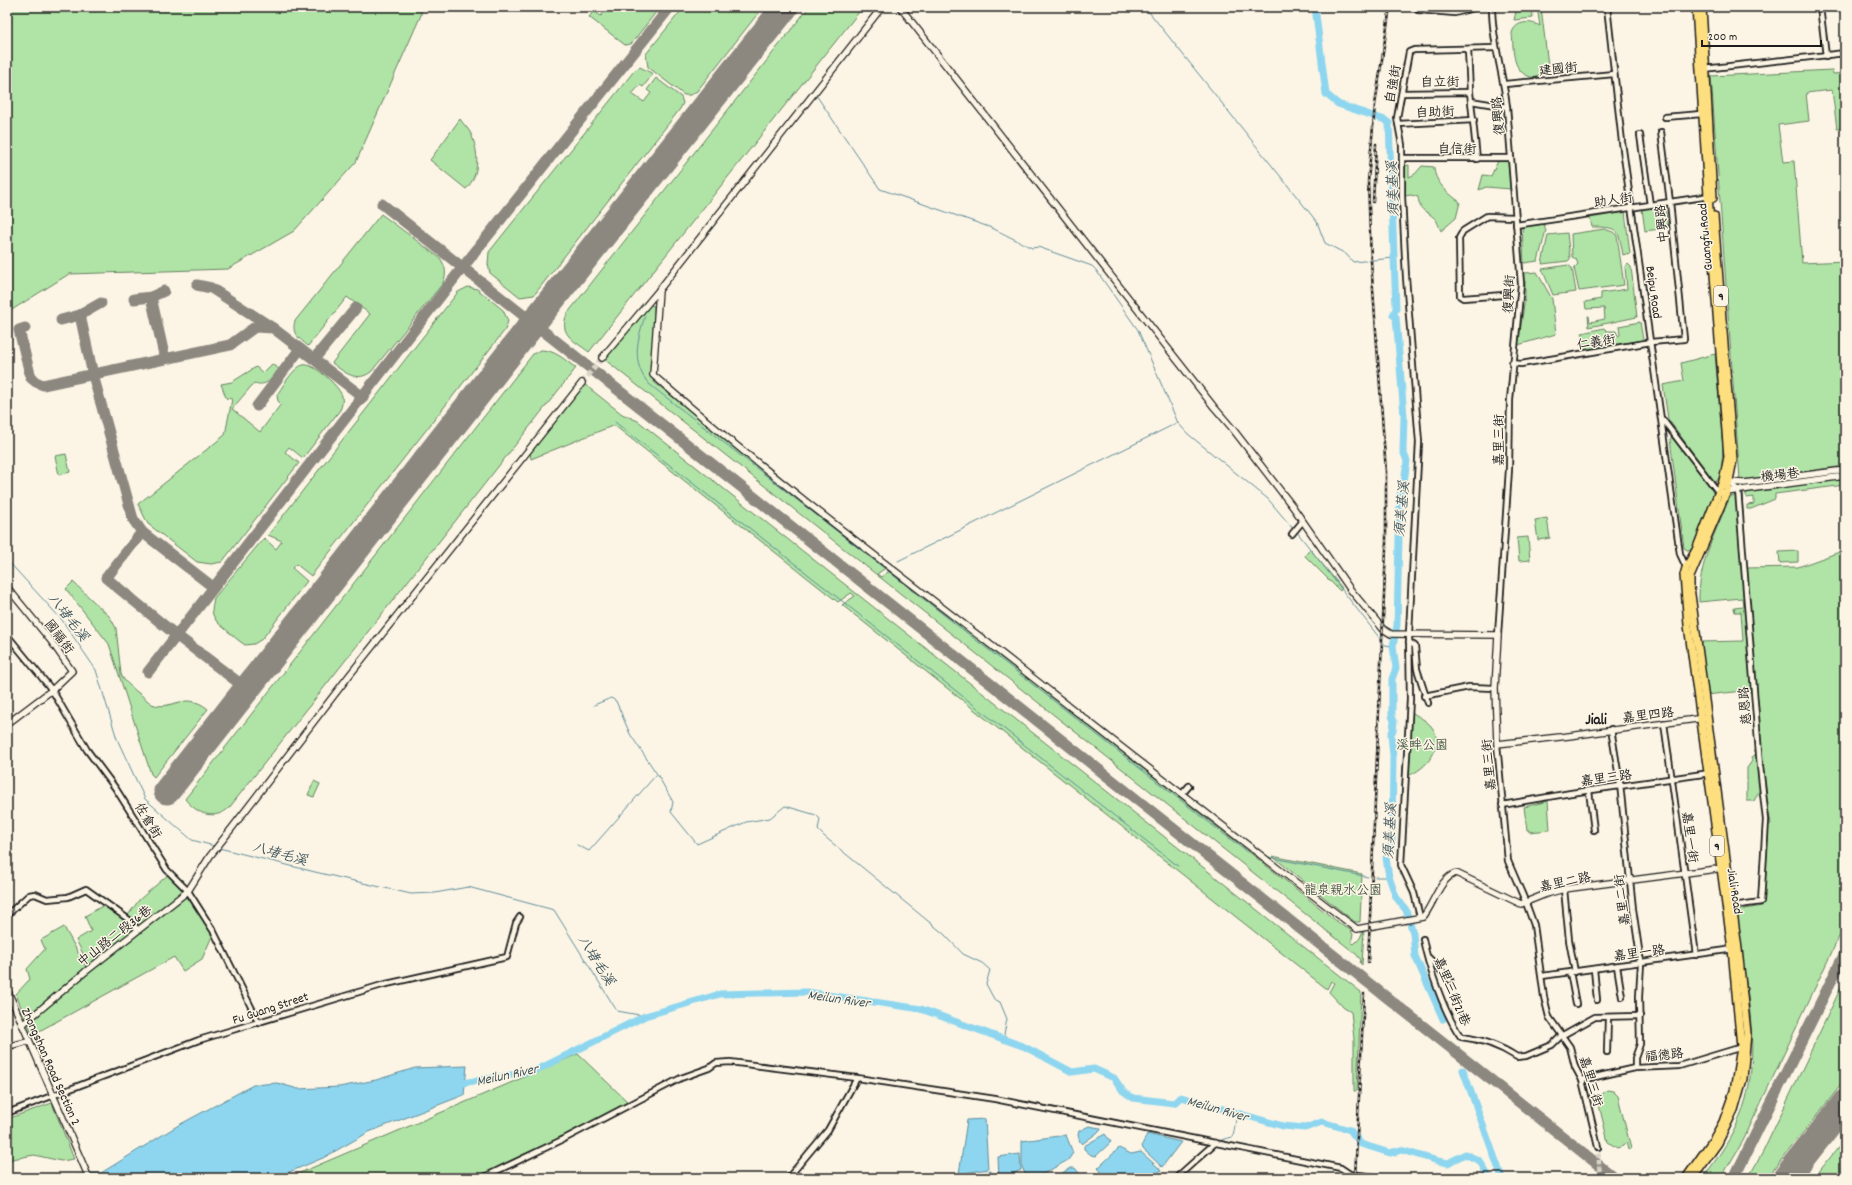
<svg xmlns="http://www.w3.org/2000/svg" width="1852" height="1185" viewBox="0 0 1852 1185" font-family="Dekko,'LXGW WenKai TC',sans-serif">
<rect width="100%" height="100%" fill="#fcf5e5"/>
<filter id="ink" filterUnits="userSpaceOnUse"><feTurbulence type="fractalNoise" baseFrequency=".025" numOctaves="2"/><feDisplacementMap in="SourceGraphic" scale="8" xChannelSelector="R" yChannelSelector="G"/><feConvolveMatrix kernelMatrix="1 2 1 2 8 2 1 2 1" color-interpolation-filters="sRGB"/></filter>
<g filter="url(#ink)">
<g fill="#b0e4a6" stroke="#668061">
<path d="M 7,7 L 421,7 L 421,15 L 356,162 L 294,231 L 228,269 L 69,274 L 7,313 Z"/>
<path d="M 608,7 L 660,7 L 631,44 L 625,45 L 589,17 L 594,11 L 601,16 Z"/>
<path d="M 684,7 L 763,7 L 697,91 L 690,95 L 684,95 L 648,67 L 646,54 Z"/>
<path d="M 809,7 L 863,7 L 589,352 C 575,341 558,335 567,314 Z"/>
<path d="M 1517,7 L 1532,7 L 1533,18 L 1514,20 Z"/>
<path d="M 1537,7 L 1541,7 L 1548,65 L 1543,74 L 1534,78 C 1511,73 1514,52 1512,33 C 1516,20 1531,21 1540,26 Z"/>
<path d="M 640,67 L 653,74 L 643,87 L 640,85 L 632,94 L 644,102 L 651,93 L 647,90 L 656,78 L 681,97 L 683,103 L 680,109 L 534,295 L 520,297 L 490,273 L 488,264 L 489,252 L 634,71 Z"/>
<path d="M 1832,70 L 1833,74 L 1845,73 L 1845,128 L 1837,129 L 1832,90 L 1806,93 L 1809,121 L 1778,125 L 1783,162 L 1794,161 L 1802,263 L 1845,261 L 1845,466 L 1740,480 L 1711,76 Z"/>
<path d="M 460,119 C 463,124 469,129 471,134 C 479,152 480,175 466,189 L 430,160 Z"/>
<path d="M 1498,161 L 1508,161 L 1511,189 L 1486,187 L 1479,190 L 1483,175 L 1491,176 Z"/>
<path d="M 1409,165 L 1409,177 L 1415,174 L 1422,166 L 1434,167 C 1434,182 1449,194 1460,202 L 1456,218 L 1441,231 C 1439,227 1437,219 1433,217 C 1424,209 1420,212 1418,197 L 1411,195 L 1405,196 L 1404,166 Z"/>
<path d="M 1662,205 L 1665,207 L 1668,228 L 1645,231 L 1642,209 Z"/>
<path d="M 1625,212 L 1630,254 L 1629,255 L 1626,254 L 1623,255 C 1618,229 1620,227 1592,227 L 1590,218 Z"/>
<path d="M 381,214 L 440,258 C 446,267 447,273 443,283 L 371,372 C 356,383 344,372 332,363 L 370,314 L 347,297 L 308,346 C 299,338 291,334 295,321 Z"/>
<path d="M 1542,223 L 1544,225 L 1546,230 L 1538,261 L 1524,263 L 1522,225 Z"/>
<path d="M 1604,229 L 1613,232 L 1617,236 L 1624,285 L 1579,291 L 1574,268 L 1578,264 L 1576,259 L 1572,257 L 1571,234 Z"/>
<path d="M 1567,233 L 1570,259 L 1568,261 L 1542,264 L 1548,235 Z"/>
<path d="M 1628,264 L 1631,267 L 1637,317 L 1589,327 L 1588,316 L 1589,316 L 1590,322 L 1605,319 L 1604,308 L 1586,309 L 1585,302 L 1601,299 L 1601,293 L 1627,289 L 1625,267 Z"/>
<path d="M 1568,265 L 1572,268 L 1576,292 L 1553,295 L 1542,269 Z"/>
<path d="M 1537,272 L 1552,299 L 1556,334 L 1518,345 L 1525,298 L 1525,273 Z"/>
<path d="M 468,287 L 477,289 L 503,310 L 508,321 L 505,330 L 311,576 L 296,564 L 292,568 L 307,581 L 262,639 L 254,644 L 245,645 L 238,640 L 217,622 L 213,615 L 212,609 L 214,598 L 264,538 L 276,549 L 282,541 L 268,535 L 458,292 Z"/>
<path d="M 648,304 L 654,306 L 652,377 L 654,382 L 887,567 L 877,574 L 881,577 L 891,570 L 1343,926 L 1351,930 L 1353,935 L 1351,942 L 1354,944 L 1360,938 L 1364,929 L 1362,965 L 1360,963 L 1361,960 L 1356,954 L 604,359 Z"/>
<path d="M 1640,322 L 1643,340 L 1584,350 L 1583,340 L 1585,339 L 1582,333 L 1604,328 L 1607,331 L 1616,331 L 1618,336 L 1620,335 L 1619,326 Z"/>
<path d="M 541,350 C 555,350 565,360 576,368 L 229,808 C 214,821 197,814 185,799 L 533,354 Z"/>
<path d="M 1715,354 L 1723,448 L 1721,475 L 1716,482 L 1713,480 L 1668,419 L 1663,385 L 1684,381 L 1681,363 Z"/>
<path d="M 272,364 L 279,369 C 271,379 267,387 254,383 L 232,409 L 260,432 L 281,404 L 278,401 L 277,395 C 282,387 294,367 303,365 C 313,362 339,386 342,396 C 343,401 342,406 340,410 L 303,458 L 289,447 L 285,452 L 299,463 L 222,562 L 211,564 L 197,562 L 148,524 L 138,504 L 225,435 L 232,399 L 226,398 L 221,384 L 232,382 L 256,367 L 263,373 Z"/>
<path d="M 584,384 L 622,414 L 638,421 L 1361,992 L 1357,1091 L 1354,1091 L 1354,1039 L 1351,1012 L 1344,1008 L 1329,992 L 1334,983 L 1331,981 L 1327,989 L 842,605 L 855,596 L 851,593 L 838,602 L 615,426 L 612,426 L 531,459 L 530,452 Z"/>
<path d="M 1672,437 L 1708,483 L 1714,495 L 1692,549 L 1689,551 L 1684,548 L 1670,439 Z"/>
<path d="M 66,454 L 70,472 L 59,475 L 55,456 Z"/>
<path d="M 1845,478 L 1845,485 L 1775,494 L 1775,499 L 1751,509 L 1747,509 L 1747,505 L 1754,504 L 1754,497 L 1746,498 L 1746,491 Z"/>
<path d="M 1742,494 L 1746,568 L 1798,567 L 1845,550 L 1845,924 L 1743,1141 L 1721,1178 L 1703,1178 C 1715,1161 1728,1144 1737,1124 C 1767,1060 1744,977 1734,911 L 1762,906 L 1764,861 L 1763,826 L 1771,824 L 1766,796 L 1764,791 L 1759,791 L 1754,801 L 1747,801 L 1747,768 L 1752,761 L 1751,757 L 1754,755 L 1756,746 L 1759,749 L 1754,692 L 1744,691 L 1705,695 L 1700,642 L 1743,641 L 1741,612 L 1735,612 L 1734,608 L 1743,607 L 1742,598 L 1699,602 C 1698,564 1716,531 1730,497 Z"/>
<path d="M 1547,518 L 1550,538 L 1538,540 L 1535,520 Z"/>
<path d="M 1528,537 L 1530,560 L 1519,561 L 1517,538 Z"/>
<path d="M 1310,549 L 1342,588 L 1340,591 L 1305,556 Z"/>
<path d="M 1798,551 L 1798,562 L 1780,563 L 1779,552 Z"/>
<path d="M 73,582 L 110,617 L 116,628 L 121,674 C 124,682 131,686 137,692 C 142,695 147,701 152,704 C 170,712 185,690 208,709 L 154,777 L 151,774 L 109,644 L 66,589 Z"/>
<path d="M 1410,711 C 1417,716 1426,720 1431,726 C 1447,745 1426,770 1407,776 Z"/>
<path d="M 314,781 L 320,784 L 314,797 L 308,795 Z"/>
<path d="M 1548,801 L 1550,830 L 1529,832 L 1529,830 L 1527,830 L 1524,807 Z"/>
<path d="M 1272,856 L 1362,874 L 1360,922 L 1355,922 Z"/>
<path d="M 170,873 L 213,934 L 202,959 L 183,971 L 174,957 L 32,1035 L 28,1024 L 91,969 L 76,940 L 91,931 L 85,916 L 106,904 L 126,918 L 139,900 Z"/>
<path d="M 64,927 L 86,967 L 25,1018 L 16,994 L 30,979 L 27,969 L 45,949 L 41,940 Z"/>
<path d="M 1845,979 L 1845,1080 L 1767,1178 L 1748,1178 L 1763,1152 Z"/>
<path d="M 578,1054 L 630,1104 L 477,1178 L 288,1178 Z"/>
<path d="M 1607,1090 L 1613,1091 L 1618,1096 L 1631,1149 L 1628,1150 L 1626,1142 L 1623,1146 L 1617,1148 L 1608,1142 L 1598,1101 L 1598,1098 Z"/>
<path d="M 52,1103 L 74,1159 L 61,1161 L 34,1155 L 7,1160 L 7,1119 Z"/>
<path d="M 1845,1139 L 1845,1178 L 1814,1178 Z"/>
</g>
<g fill="#8ed6ef" stroke="#608c9b">
<path d="M 467,1066 L 464,1095 L 369,1132 L 323,1158 L 275,1178 L 64,1178 L 76,1175 L 101,1173 L 177,1126 L 253,1085 L 277,1083 L 298,1089 L 339,1087 L 376,1080 L 415,1068 Z"/>
<path d="M 985,1119 L 988,1169 L 959,1174 L 967,1120 Z"/>
<path d="M 1089,1126 L 1100,1128 L 1101,1130 L 1082,1144 L 1080,1142 L 1078,1135 L 1079,1131 Z"/>
<path d="M 1105,1134 L 1111,1142 L 1096,1156 L 1091,1155 L 1084,1149 L 1084,1146 Z"/>
<path d="M 1147,1134 L 1181,1142 L 1162,1167 L 1143,1149 L 1142,1145 Z"/>
<path d="M 1066,1135 L 1073,1153 L 1068,1160 L 1036,1178 L 1027,1178 L 1022,1167 L 1022,1141 Z"/>
<path d="M 1119,1148 L 1131,1154 L 1141,1152 L 1161,1170 L 1154,1178 L 1106,1178 L 1098,1168 Z"/>
<path d="M 1020,1154 L 1021,1170 L 1004,1178 L 999,1178 L 998,1157 Z"/>
<path d="M 1070,1168 L 1075,1168 L 1083,1178 L 1055,1178 Z"/>
<path d="M 991,1171 L 992,1178 L 957,1178 L 958,1176 Z"/>
</g>
<g fill="none" stroke-linecap="round" stroke-linejoin="round">
<g stroke="#608c9b" stroke-width="1">
<path d="M 1145,7 L 1317,222 L 1325,243 L 1346,254 L 1353,262 L 1394,258"/>
<path d="M 816,95 L 880,189 L 992,228 L 1032,248 L 1038,247 L 1092,266 L 1096,270 L 1138,330 L 1178,423 L 1188,434 L 1268,499 L 1294,530"/>
<path d="M 645,316 C 637,340 631,363 649,384 L 1248,853"/>
<path d="M 615,422 L 1178,866"/>
<path d="M 1297,532 L 1385,645 L 1393,646"/>
<path d="M 7,560 L 62,620 L 96,670 L 117,739 L 145,799 L 192,840 L 214,846"/>
<path d="M 898,561 L 1177,423"/>
<path d="M 594,705 L 611,698 L 616,701 L 630,734 L 657,774 L 673,802 L 671,812 L 697,844 L 746,822 L 770,818 L 785,806 L 816,815 L 820,819 L 818,830 L 825,837 L 944,934 L 963,954 L 982,963 L 990,970 L 986,984 L 994,999 L 1000,1002 L 1007,1019 L 1004,1034 L 1010,1042"/>
<path d="M 577,845 L 589,851 L 656,775"/>
<path d="M 219,848 L 315,872 L 411,894 L 435,893 L 468,887 L 554,910 L 617,1011 L 645,1016"/>
<path d="M 1268,857 L 1368,877"/>
<path d="M 1375,877 L 1389,877"/>
<path d="M 1220,1141 L 1224,1139 L 1233,1137 L 1237,1114"/>
<path d="M 1185,1167 L 1210,1145"/>
</g>
<g stroke="#8ed6ef" stroke-width="7">
<path d="M 1315,7 L 1326,94 L 1338,104 L 1385,120 L 1389,123 L 1396,309 L 1393,315 L 1396,317 L 1404,416 L 1403,451 L 1407,461 L 1403,489 L 1400,495 L 1397,625 L 1393,646 L 1396,668 L 1392,679 L 1392,716 L 1394,721 L 1393,730 L 1391,734 L 1393,756 L 1392,841 L 1390,852 L 1386,858 L 1389,877 L 1396,897 L 1406,910 L 1413,933 L 1415,956 L 1443,1019"/>
<path d="M 1463,1070 L 1502,1178"/>
<path d="M 456,1084 L 535,1071 L 645,1016 L 720,994 L 807,992 L 921,1009 L 1025,1047 L 1072,1072 L 1094,1069 L 1114,1078 L 1123,1091 L 1133,1098 L 1174,1103 L 1181,1097 L 1283,1126 L 1305,1128 L 1322,1122 L 1350,1130 L 1361,1144 L 1390,1153 L 1401,1150 L 1438,1161 L 1448,1163 L 1465,1154 L 1480,1161 L 1489,1178"/>
</g>
<g stroke="#8c8880" stroke-width="11">
<path d="M 382,204 C 795,526 1203,856 1615,1178"/>
<path d="M 197,285 L 211,288 L 273,328"/>
<path d="M 151,297 L 165,359"/>
<path d="M 134,299 L 151,297 L 164,291"/>
<path d="M 80,315 L 93,375 L 133,519 L 142,532 L 213,587"/>
<path d="M 61,320 L 80,315 L 101,303"/>
<path d="M 25,328 L 19,330 L 31,378 L 36,382 L 43,385 L 230,345 L 255,327 L 273,328 L 363,397"/>
<path d="M 314,359 L 356,308"/>
<path d="M 257,406 L 300,349"/>
<path d="M 142,532 L 106,578 L 176,635 L 247,689"/>
<path d="M 148,672 L 463,267 L 670,7"/>
<path d="M 1734,1178 L 1845,953"/>
</g>
<g stroke="#8c8880" stroke-width="27">
<path d="M 167,791 L 534,322 L 785,7"/>
<path d="M 1786,1178 L 1845,1103"/>
</g>
<path stroke="#dad4c7" stroke-width="4.5" stroke-dasharray="4.5 2" stroke-linecap="butt" d="M 1598,1147 L 1600,1178"/>
<path stroke="#dad4c7" stroke-width="5.5" stroke-dasharray="5.5 3" stroke-linecap="butt" d="M 582,383 L 602,358"/>
<g stroke="#1c1c1c" stroke-width="8">
<g id="minor">
<path d="M 1492,7 C 1492,41 1503,73 1507,107 L 1521,284 L 1510,400 L 1509,469 L 1498,635"/>
<path d="M 1607,7 L 1622,142 L 1680,554 L 1687,569"/>
<path d="M 1820,7 L 1826,56"/>
<path d="M 1418,10 L 1455,13 L 1477,7"/>
<path d="M 1468,49 L 1470,92"/>
<path d="M 1704,69 L 1845,53"/>
<path d="M 1505,84 L 1614,74"/>
<path d="M 1402,93 L 1470,92 L 1477,159"/>
<path d="M 1471,101 L 1507,107"/>
<path d="M 1665,117 L 1702,114"/>
<path d="M 1398,124 L 1474,120"/>
<path d="M 1640,135 L 1650,205"/>
<path d="M 1402,158 L 1511,158"/>
<path d="M 1516,225 L 1710,196"/>
<path d="M 1504,295 L 1463,298 L 1460,296 L 1459,238 L 1463,231 L 1487,216 L 1515,217"/>
<path d="M 1512,363 L 1521,364 L 1651,342 L 1684,339 L 1670,202 L 1661,132"/>
<path d="M 1663,420 L 1719,493"/>
<path d="M 1730,483 L 1738,490 L 1760,766 L 1766,820 L 1761,902 L 1732,906"/>
<path d="M 1292,534 L 1302,522"/>
<path d="M 7,635 L 52,690 L 87,750 L 116,789 L 167,870 L 188,891 L 214,932 L 259,1023"/>
<path d="M 1409,642 L 1415,646 L 1417,669 L 1428,703"/>
<path d="M 1424,696 L 1469,687 L 1495,688"/>
<path d="M 1664,723 L 1696,955"/>
<path d="M 1611,729 L 1620,784 L 1633,909 L 1641,963 L 1639,997 L 1640,1044 L 1635,1058 L 1635,1068"/>
<path d="M 1497,744 L 1508,861 L 1526,903 L 1534,925 L 1544,997 L 1549,1017 L 1570,1047 L 1575,1067 L 1582,1080 L 1598,1147"/>
<path d="M 1589,791 L 1594,830"/>
<path d="M 1182,794 L 1189,786"/>
<path d="M 1502,805 L 1571,793 L 1710,773"/>
<path d="M 1564,889 L 1569,940 L 1575,972"/>
<path d="M 7,915 L 29,895 L 35,894 L 47,899 L 68,897 L 86,889 L 128,919 L 138,930"/>
<path d="M 1420,917 L 1414,893 L 1401,865 L 1410,699 L 1409,633 L 1419,442 L 1406,277 L 1402,196 L 1402,145 L 1397,118 L 1409,52 L 1414,50 L 1496,48"/>
<path d="M 1423,939 C 1428,966 1445,1015 1461,1037 C 1481,1039 1500,1046 1517,1057 L 1526,1056 L 1552,1045 L 1561,1036 L 1595,1017 L 1640,1016"/>
<path d="M 1429,958 L 1450,980"/>
<path d="M 1617,966 L 1622,997"/>
<path d="M 1594,969 L 1597,1000"/>
<path d="M 1570,972 L 1576,1004"/>
<path d="M 1542,976 L 1734,949"/>
<path d="M 7,1047 L 29,1041"/>
<path d="M 1607,1052 L 1608,1018"/>
<path d="M 1582,1080 L 1635,1068 L 1679,1066 L 1742,1047"/>
<path d="M 7,1113 L 199,1040 L 382,985 L 507,957 L 516,923 L 520,917"/>
<path d="M 482,1178 L 566,1138 L 681,1078 L 709,1068 L 716,1063 L 730,1062 L 857,1078 L 995,1099 L 1341,1168 L 1350,1174 L 1384,1178"/>
<path d="M 788,1178 L 828,1130 L 857,1078"/>
<path d="M 1176,1178 L 1215,1143"/>
</g>
</g>
<g stroke="#1c1c1c" stroke-width="8">
<g id="tertiary">
<path d="M 900,7 L 1214,407 L 1232,428 L 1293,507 L 1350,589 L 1383,629 L 1391,634 L 1498,635 L 1495,688 L 1497,744 L 1569,736 L 1704,718"/>
<path d="M 659,290 L 653,375 C 761,469 874,555 987,642 C 1110,738 1232,834 1357,929 L 1423,917 C 1434,904 1439,879 1456,873 L 1521,904 L 1546,894 L 1564,889 L 1724,868"/>
<path d="M 602,358 L 659,290 L 882,7"/>
<path d="M 1726,482 L 1744,483 L 1845,470"/>
<path d="M 1719,493 L 1845,476"/>
<path d="M 7,587 L 51,641 L 72,671 L 52,690 L 7,724"/>
<path d="M 7,989 L 89,1178"/>
<path d="M 22,1025 L 85,972 L 188,891 L 210,856 L 232,828 L 348,677 L 582,383"/>
</g>
</g>
<g stroke="#1c1c1c" stroke-width="10">
<g id="primary">
<path d="M 1702,7 L 1713,198"/>
<path d="M 1686,1178 L 1713,1140 L 1723,1122 L 1734,1091 L 1741,1047 L 1732,949 L 1688,625 L 1684,575 L 1686,568 L 1696,550 L 1723,481 L 1728,457 L 1708,196 L 1696,7"/>
<path d="M 1693,1178 L 1718,1143 L 1734,1110 L 1743,1079 L 1747,1033 L 1738,949 L 1690,587 L 1690,577 L 1727,491 L 1733,460 L 1714,216"/>
</g>
</g>
<use href="#minor" stroke="#fcf5e5" stroke-width="4.5"/>
<use href="#tertiary" stroke="#fcf5e5" stroke-width="5.5"/>
<use href="#primary" stroke="#fedf80" stroke-width="7"/>
<g stroke="#1c1c1c" stroke-width="2.5">
<g id="rail">
<path d="M 1373,202 L 1376,144"/>
<path d="M 1368,962 L 1386,549 L 1386,472 L 1371,261 L 1368,181 L 1375,105 L 1390,7"/>
<path d="M 1355,1178 L 1364,994"/>
</g>
</g>
<use href="#rail" stroke="#fcf5e5" stroke-width="1" stroke-dasharray="3" stroke-linecap="butt"/>
</g>
</g>
<g text-anchor="middle" stroke-width="3" stroke-linejoin="round" paint-order="stroke">
<g fill="#fcf5e5" stroke="#5f5d58" stroke-width="1">
<rect x="1714" y="286" width="14" height="20" rx="3"/>
<rect x="1710" y="836" width="14" height="20" rx="3"/>
</g>
<g font-size="12" font-weight="bold" fill="#1c1c1c">
<text x="1721" y="300">9</text>
<text x="1717" y="850">9</text>
</g>
<g font-size="13" fill="#1c1c1c" stroke="#fcf5e5">
<text transform="translate(1558 68) rotate(-6)" y="5">建國街</text>
<text transform="translate(1440 81) rotate(-1)" y="5">自立街</text>
<text transform="translate(1392 84) rotate(-80)" y="5">自強街</text>
<text transform="translate(1435 111) rotate(-3)" y="5">自助街</text>
<text transform="translate(1497 116) rotate(-95)" y="5">復興路</text>
<text x="1457" y="153">自信街</text>
<text transform="translate(1613 199) rotate(-8)" y="5">助人街</text>
<text transform="translate(1661 224) rotate(-96)" y="5">中興路</text>
<text transform="translate(1704 237) rotate(-95)" y="5">Guangfu Road</text>
<text transform="translate(1655 292) rotate(82)" y="5">Beipu Road</text>
<text transform="translate(1508 294) rotate(-87)" y="5">復興街</text>
<text transform="translate(1596 341) rotate(-9)" y="5">仁義街</text>
<text transform="translate(1498 440) rotate(-90)" y="5">嘉里三街</text>
<text transform="translate(1780 474) rotate(-7)" y="5">機場巷</text>
<text transform="translate(60 636) rotate(53)" y="5">國福街</text>
<text transform="translate(1744 706) rotate(-95)" y="5">慈恩路</text>
<text transform="translate(1648 714) rotate(-7)" y="5">嘉里四路</text>
<text transform="translate(1488 765) rotate(-95)" y="5">嘉里三街</text>
<text transform="translate(1606 777) rotate(-8)" y="5">嘉里三路</text>
<text transform="translate(149 820) rotate(58)" y="5">佐倉街</text>
<text transform="translate(1691 837) rotate(82)" y="5">嘉里一街</text>
<text transform="translate(1565 881) rotate(-12)" y="5">嘉里二路</text>
<text transform="translate(1736 891) rotate(81)" y="5">Jiali Road</text>
<text transform="translate(1621 900) rotate(-97)" y="5">嘉里二街</text>
<text transform="translate(114 935) rotate(-38)" y="5">中山路二段36巷</text>
<text transform="translate(1639 952) rotate(-8)" y="5">嘉里一路</text>
<text transform="translate(1453 991) rotate(67)" y="5">嘉里三街21巷</text>
<text transform="translate(270 1007) rotate(-18)" y="5">Fu Guang Street</text>
<text transform="translate(1664 1054) rotate(-6)" y="5">福德路</text>
<text transform="translate(52 1066) rotate(66)" y="5">Zhongshan Road Section 2</text>
<text transform="translate(1592 1081) rotate(73)" y="5">嘉里三街</text>
</g>
<g font-size="13" fill="#485845" stroke="#fcf5e5">
<text x="1422" y="749">溪畔公園</text>
<text x="1343" y="894">龍泉親水公園</text>
</g>
<g font-size="14" font-style="italic" fill="#3e545b" stroke="#fcf5e5">
<text transform="translate(1392 189) rotate(-92)" y="5">須美基溪</text>
<text transform="translate(1401 509) rotate(-85)" y="5">須美基溪</text>
<text transform="translate(69 617) rotate(52)" y="5">八堵毛溪</text>
<text transform="translate(1389 831) rotate(-87)" y="5">須美基溪</text>
<text transform="translate(280 853) rotate(15)" y="5">八堵毛溪</text>
<text transform="translate(597 960) rotate(58)" y="5">八堵毛溪</text>
<text transform="translate(839 998) rotate(8)" y="5">Meilun River</text>
<text transform="translate(507 1074) rotate(-12)" y="5">Meilun River</text>
<text transform="translate(1218 1108) rotate(16)" y="5">Meilun River</text>
</g>
<g font-size="15" font-weight="bold" fill="#1c1c1c" stroke="#fcf5e5">
<text x="1596" y="724">Jiali</text>
</g>
</g>
<rect width="1852" height="1185" fill="none" stroke="#fcf5e5" stroke-width="24"/>
<rect x="12" y="12" width="1828" height="1161" fill="none" stroke="#1c1c1c" stroke-width="1.5" filter="url(#ink)"/>
<path d="M1702 40v6h119v-6" fill="none" stroke="#1c1c1c" stroke-width="2"/>
<text x="1708" y="40" font-size="12" fill="#1c1c1c" stroke="#fcf5e5" stroke-width="3" paint-order="stroke">200 m</text>
</svg>
